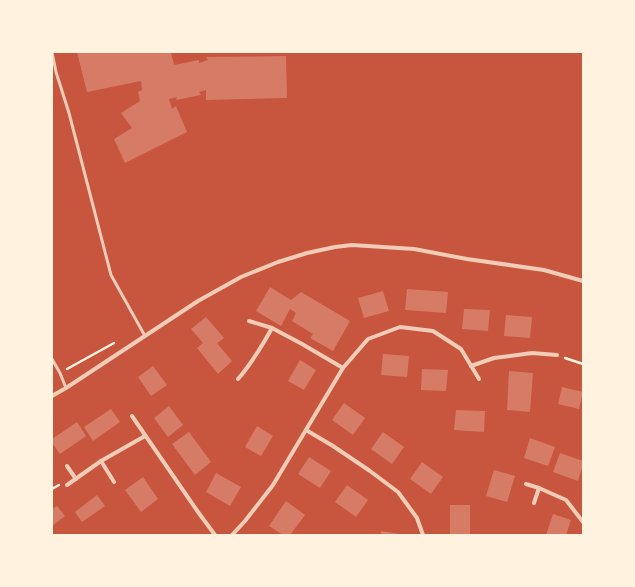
<svg xmlns="http://www.w3.org/2000/svg" width="635" height="587" viewBox="0 0 635 587" font-family="'Crimson Pro',serif">
<rect width="100%" height="100%" fill="#c8553d"/>
<g fill="#d67c66">
<path d="M 77,52 L 171,52 L 174,65 L 199,60 L 199,63 L 208,60 L 206,57 L 286,56 L 287,98 L 206,100 L 206,90 L 199,92 L 201,95 L 176,100 L 177,97 L 169,99 L 172,109 L 176,106 L 187,132 L 125,163 L 114,139 L 132,128 L 121,113 L 140,101 L 138,92 L 142,90 L 141,81 L 87,92 Z"/>
<path d="M 270,287 L 291,300 L 301,292 L 350,321 L 333,351 L 310,338 L 313,334 L 292,321 L 296,313 L 290,309 L 281,326 L 256,311 Z"/>
<path d="M 407,289 L 448,292 L 446,313 L 405,310 Z"/>
<path d="M 383,291 L 389,311 L 364,318 L 358,298 Z"/>
<path d="M 464,309 L 490,310 L 488,331 L 462,329 Z"/>
<path d="M 506,315 L 532,317 L 530,338 L 504,336 Z"/>
<path d="M 206,317 L 224,338 L 217,343 L 232,361 L 218,374 L 197,348 L 203,343 L 191,329 Z"/>
<path d="M 383,354 L 409,356 L 407,377 L 381,375 Z"/>
<path d="M 300,360 L 316,370 L 304,390 L 288,381 Z"/>
<path d="M 153,366 L 167,385 L 151,396 L 138,377 Z"/>
<path d="M 422,369 L 448,370 L 446,391 L 421,390 Z"/>
<path d="M 509,371 L 533,373 L 530,412 L 507,410 Z"/>
<path d="M 562,387 L 583,392 L 579,409 L 558,404 Z"/>
<path d="M 344,403 L 365,418 L 353,435 L 332,420 Z"/>
<path d="M 169,406 L 183,425 L 168,437 L 154,418 Z"/>
<path d="M 111,409 L 120,422 L 93,441 L 84,427 Z"/>
<path d="M 456,410 L 485,411 L 484,432 L 454,430 Z"/>
<path d="M 77,422 L 86,436 L 60,454 L 52,443 L 52,439 Z"/>
<path d="M 257,426 L 273,436 L 261,456 L 245,447 Z"/>
<path d="M 189,432 L 211,462 L 195,475 L 172,444 Z"/>
<path d="M 383,432 L 404,447 L 392,464 L 371,449 Z"/>
<path d="M 530,438 L 555,447 L 548,466 L 524,458 Z"/>
<path d="M 560,453 L 583,461 L 583,465 L 578,481 L 553,472 Z"/>
<path d="M 309,457 L 331,471 L 320,488 L 298,474 Z"/>
<path d="M 422,462 L 443,477 L 431,494 L 410,479 Z"/>
<path d="M 494,470 L 515,476 L 507,502 L 486,496 Z"/>
<path d="M 216,473 L 241,487 L 230,506 L 206,492 Z"/>
<path d="M 143,477 L 158,499 L 141,512 L 125,490 Z"/>
<path d="M 347,485 L 368,500 L 356,517 L 335,502 Z"/>
<path d="M 97,495 L 105,506 L 82,522 L 75,512 Z"/>
<path d="M 286,501 L 305,515 L 290,535 L 283,535 L 269,526 Z"/>
<rect x="450" y="505" width="20" height="30"/>
<path d="M 57,506 L 65,516 L 52,526 L 52,509 Z"/>
<path d="M 553,514 L 571,520 L 566,535 L 546,535 Z"/>
<path d="M 381,531 L 399,534 L 399,535 L 381,535 Z"/>
</g>
<g fill="none" stroke-linecap="round" stroke-linejoin="round">
<g stroke="#fff3e0" stroke-width="2.5">
<path d="M 565,358 L 583,364"/>
<path d="M 67,369 L 114,343"/>
<path d="M 52,489 L 59,485"/>
</g>
<g stroke="#f1ccb7" stroke-width="3">
<path d="M 52,52 L 56,72 L 69,113 L 111,275 L 145,336"/>
<path d="M 52,359 L 60,373 L 66,388"/>
</g>
<g stroke="#f1ccb7" stroke-width="4">
<path d="M 249,321 L 272,328 L 302,344 L 343,368"/>
<path d="M 471,366 L 494,358 L 532,353 L 557,355"/>
<path d="M 238,379 C 252,363 262,346 272,328"/>
<path d="M 52,396 L 66,388 L 198,301 L 241,277 L 278,262 L 307,253 L 335,247 L 352,245 L 414,249 L 467,259 L 544,270 L 583,281"/>
<path d="M 132,416 L 198,512 L 215,535"/>
<path d="M 306,430 L 333,446 L 370,471 L 398,492 L 417,518 L 423,535"/>
<path d="M 101,461 L 114,482"/>
<path d="M 67,466 L 76,479"/>
<path d="M 526,484 L 539,488"/>
<path d="M 67,485 L 101,461 L 145,436"/>
<path d="M 534,503 L 539,488 L 566,500 L 583,522"/>
<path d="M 232,535 L 245,521 L 273,485 L 343,368 L 368,339 L 400,327 L 433,331 L 461,349 L 479,379"/>
</g>
</g>
<rect width="635" height="587" fill="none" stroke="#fff3e0" stroke-width="106"/>
</svg>
